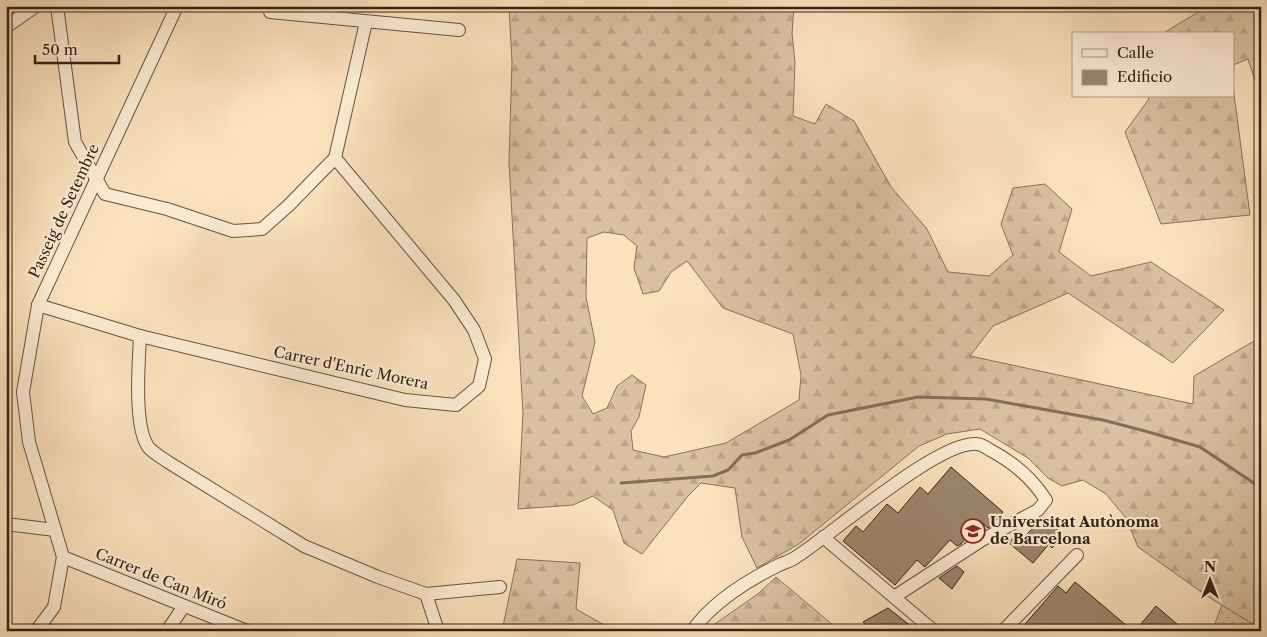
<svg xmlns="http://www.w3.org/2000/svg" width="1267" height="637" viewBox="0 0 1267 637" font-family="'Libre Caslon Text',serif">
<defs>
<pattern id="green-dots" width="8" height="8" patternUnits="userSpaceOnUse" patternTransform="scale(1.25)"><rect width="8" height="8" fill="#d9c2a1"/><path d="M2 2h.1M6 6h.1" fill="none" stroke="#bba78a" stroke-width="1.8" stroke-linecap="round"/></pattern>
<pattern id="forest-firs" width="22" height="20" patternUnits="userSpaceOnUse" patternTransform="scale(1.25)"><rect width="22" height="20" fill="#d9c2a1"/><path d="M5 1l3.5 6h-7zM16 11l3.5 6h-7z" fill="#bba78a"/></pattern>
</defs>
<rect width="100%" height="100%" fill="#fbe2bd"/>
<filter id="stains"><feTurbulence type="fractalNoise" baseFrequency=".004" numOctaves="4"/><feColorMatrix values="0 0 0 0 .2 0 0 0 0 .09 0 0 0 0 .02 0 0 0 .5 -.17"/></filter>
<radialGradient id="worn" r=".72"><stop offset=".6" stop-color="#630" stop-opacity="0"/><stop offset="1" stop-color="#630" stop-opacity=".3"/></radialGradient>
<path fill="url(#green-dots)" stroke="#86735c" d="M 1222,605 L 1261,629 L 1261,631 L 1212,631 Z"/>
<g fill="url(#forest-firs)" stroke="#86735c" fill-rule="evenodd">
<path d="M 509,6 L 794,6 L 792,34 L 795,62 L 793,116 L 815,124 L 826,104 L 854,121 L 891,187 L 927,229 L 948,272 L 989,276 L 1013,255 L 1001,224 L 1013,188 L 1045,184 L 1072,209 L 1059,252 L 1091,276 L 1151,262 L 1224,310 L 1173,363 L 1068,293 L 993,326 L 970,356 L 1193,404 L 1194,376 L 1261,337 L 1261,629 L 1207,596 L 1138,547 L 1126,518 L 1106,494 L 1083,480 L 1062,486 L 1048,478 L 1028,458 L 980,429 L 947,434 L 919,446 L 799,544 L 757,568 L 742,537 L 735,488 L 701,483 L 688,496 L 642,554 L 624,543 L 613,510 L 593,496 L 573,505 L 518,509 L 523,414 L 509,162 L 512,62 ZM 604,232 L 624,235 L 637,246 L 634,268 L 643,294 L 659,291 L 671,272 L 687,261 L 723,308 L 793,334 L 801,375 L 799,400 L 726,443 L 664,457 L 633,450 L 631,431 L 639,417 L 646,385 L 632,375 L 617,386 L 607,408 L 593,414 L 582,396 L 595,342 L 586,297 L 587,238 Z"/>
<path d="M 1208,6 L 1261,6 L 1261,99 L 1248,59 L 1233,65 L 1233,34 L 1162,34 Z"/>
<path d="M 1233,87 L 1250,215 L 1161,224 L 1125,132 L 1149,99 L 1148,96 L 1233,96 Z"/>
<path d="M 517,559 L 580,563 L 576,609 L 615,631 L 502,631 Z"/>
<path d="M 776,577 L 840,631 L 705,631 L 759,593 Z"/>
</g>
<g fill="none" stroke-linecap="round" stroke-linejoin="round">
<path stroke="#826f59" stroke-width="3" d="M 621,483 L 713,476 L 728,470 L 742,455 L 755,453 L 789,440 L 828,415 L 918,397 L 986,399 L 1103,420 L 1145,431 L 1200,447 L 1261,488"/>
</g>
<g fill="#9b876d" stroke="#322417">
<path d="M 951,467 L 1003,512 L 991,526 L 988,528 L 980,521 L 961,544 L 957,546 L 950,540 L 925,567 L 917,560 L 895,585 L 843,541 L 856,526 L 863,532 L 887,504 L 898,513 L 920,487 L 928,494 Z"/>
<path d="M 1044,517 L 1064,536 L 1052,548 L 1049,544 L 1033,563 L 1009,543 L 1019,531 L 1025,536 Z"/>
<path d="M 957,566 L 964,572 L 952,589 L 939,578 Z"/>
<path d="M 1075,582 L 1133,631 L 1019,631 L 1058,586 L 1066,593 Z"/>
<path d="M 1156,606 L 1185,631 L 1135,631 Z"/>
<path d="M 888,608 L 917,631 L 874,631 L 863,622 Z"/>
</g>
<g fill="none" stroke-linecap="round" stroke-linejoin="round">
<g stroke="#645440" stroke-width="14">
<g id="minor">
<path d="M 57,6 L 75,142 L 105,194 L 167,209 L 233,231 L 262,229 L 288,206 L 335,158"/>
<path d="M 270,12 L 459,30"/>
<path d="M 6,27 L 36,6"/>
<path d="M 335,158 L 366,22"/>
<path d="M 38,305 L 140,336 L 405,400 L 456,405 L 479,386 L 485,359 L 474,330 L 454,300 L 335,158"/>
<path d="M 140,336 C 139,361 133,428 149,448 C 154,453 162,458 168,462 L 304,546 L 378,577 L 426,594 L 500,587"/>
<path d="M 6,524 L 55,530"/>
<path d="M 823,537 L 934,631"/>
<path d="M 63,557 L 247,631"/>
<path d="M 426,594 L 438,631"/>
<path d="M 36,631 L 54,607 L 63,557 L 29,442 L 23,392 L 38,305 L 177,6"/>
<path d="M 167,631 L 184,606"/>
<path d="M 692,631 C 712,603 748,580 779,565 C 783,563 788,562 793,559 C 831,536 938,440 977,444 C 981,444 987,448 990,450 C 1013,462 1032,478 1046,500 L 1038,510 L 982,540 L 894,597"/>
<path d="M 1003,631 L 1077,555"/>
</g>
</g>
<use href="#minor" stroke="#fcecd4" stroke-width="12"/>
</g>
<defs>
<g id="university-ring" transform="scale(1.25)"><circle r="9.5" fill="#fcecd4" stroke="#8f2418" stroke-width="1.5"/><path d="M0-5L7-2L0 1L-7-2ZM-4 1L0 2.5L4 1V4Q0 6-4 4Z" fill="#8f2418"/></g>
</defs>
<g fill-rule="evenodd">
<use href="#university-ring" x="973" y="531"/>
</g>
<g text-anchor="middle" stroke-width="4.5" stroke-linejoin="round" paint-order="stroke">
<g font-size="15" fill="#322417" stroke="#fcecd4">
<text transform="translate(64 211) rotate(-65)" y="5">Passeig de Setembre</text>
<text transform="translate(351 368) rotate(12)" y="5">Carrer d'Enric Morera</text>
<text transform="translate(161 579) rotate(22)" y="5">Carrer de Can Miró</text>
</g>
<g font-size="15" font-weight="bold" fill="#322417" stroke="#fcecd4" text-anchor="start">
<text x="990" y="527">Universitat Autònoma<tspan x="990" dy="17">de Barcelona</tspan></text>
</g>
</g>
<rect width="1267" height="637" fill="none" stroke="#fbe2bd" stroke-width="25"/>
<rect x="8" y="8" width="1252" height="622" fill="none" stroke="#322417" stroke-width="2.5"/>
<rect x="12" y="12" width="1242" height="612" fill="none" stroke="#322417"/>
<rect x="1072" y="32" width="162" height="65" fill="#fcecd4" stroke="#ab9c88"/>
<rect x="1082" y="49" width="25" height="8" fill="#fcecd4" stroke="#ab9c88"/>
<text x="1117" y="58" font-size="15" fill="#322417">Calle</text>
<rect x="1082" y="70" width="25" height="15" fill="#9b876d" stroke="#ab9c88"/>
<text x="1117" y="82" font-size="15" fill="#322417">Edificio</text>
<g transform="translate(1210 580)" stroke="#fcecd4" stroke-width="4" paint-order="stroke">
<path d="M0-4L9 19L0 12L-9 19Z" fill="#322417"/>
<text y="-8" font-size="14" font-weight="bold" text-anchor="middle" fill="#322417">N</text>
</g>
<path d="M35 55v8h84v-8" fill="none" stroke="#322417" stroke-width="2.5"/>
<text x="42" y="55" font-size="15" fill="#322417" stroke="#fcecd4" stroke-width="4" paint-order="stroke">50 m</text>
<rect width="100%" height="100%" filter="url(#stains)"/>
<rect width="100%" height="100%" fill="url(#worn)"/>
</svg>
